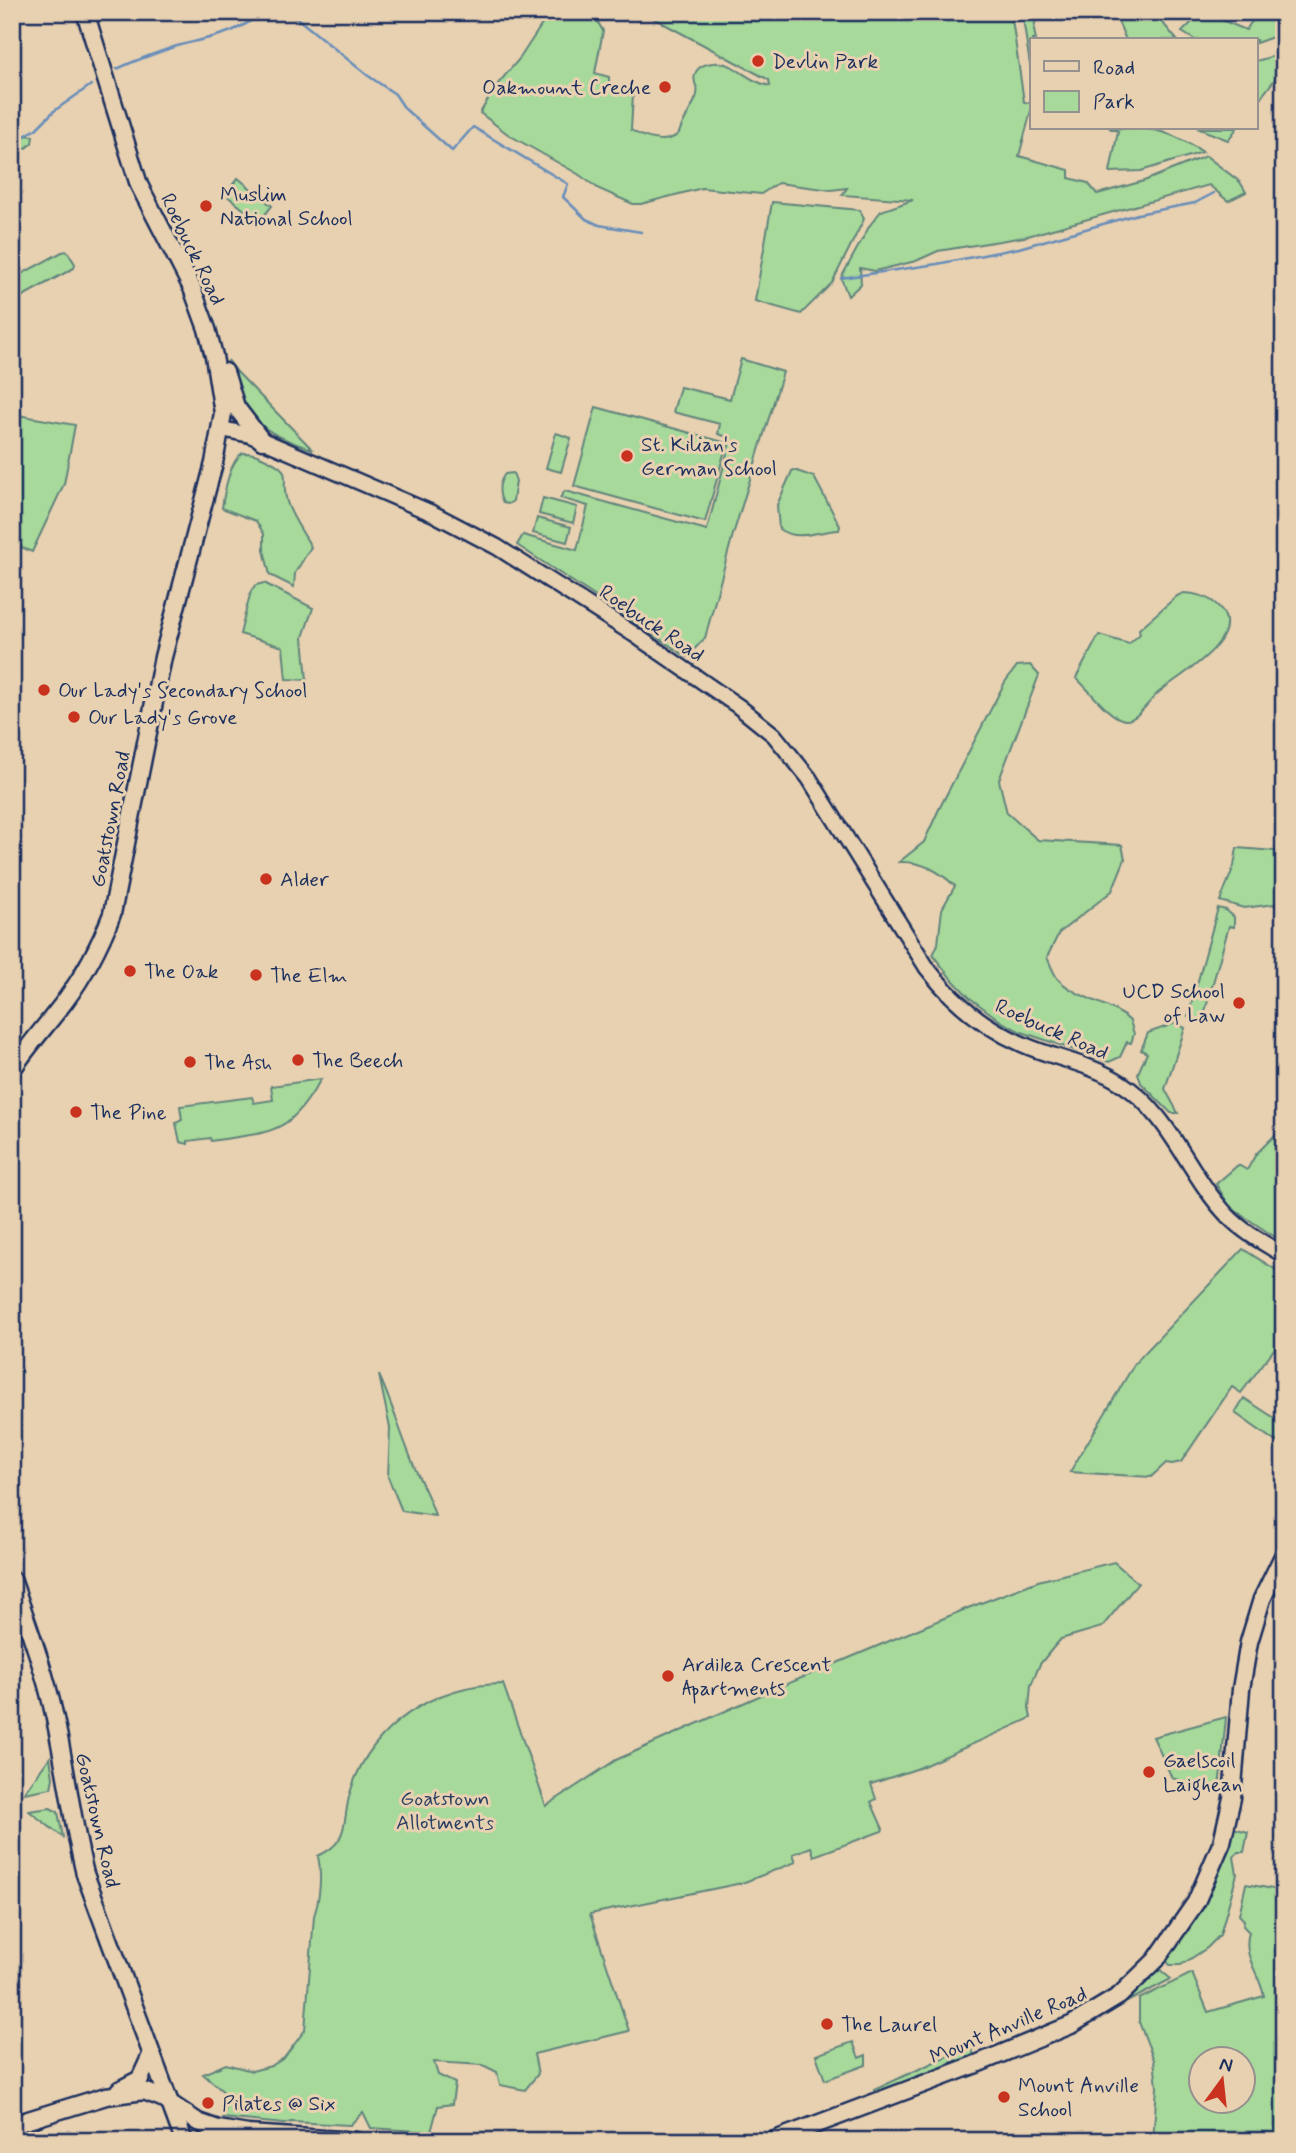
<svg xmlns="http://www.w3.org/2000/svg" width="1296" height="2153" viewBox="0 0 1296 2153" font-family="Mynerve,sans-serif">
<rect width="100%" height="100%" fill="#e8d1b0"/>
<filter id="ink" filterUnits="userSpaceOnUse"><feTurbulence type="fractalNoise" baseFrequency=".0143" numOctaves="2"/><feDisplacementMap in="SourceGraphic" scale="14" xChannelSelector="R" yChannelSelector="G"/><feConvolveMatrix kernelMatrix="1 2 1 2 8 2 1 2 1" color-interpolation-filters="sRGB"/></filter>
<g filter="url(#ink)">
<g fill="#a7d99a" stroke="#61847c" stroke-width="2" fill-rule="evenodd">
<path d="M 550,12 L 592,12 L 603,31 L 595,73 L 609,77 L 609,83 L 613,87 L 633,94 L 631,130 C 644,138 667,146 679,133 C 683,120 691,110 696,98 C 699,90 697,89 695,83 C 690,63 717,59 731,66 C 745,74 755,83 770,86 L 769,80 L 642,12 L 1011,12 L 1024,102 L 1030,103 L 1032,107 L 1019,156 L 1069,170 L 1069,178 L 1088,183 L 1097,194 L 1144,181 L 1206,156 L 1240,182 L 1246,192 L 1228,201 L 1209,185 L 1024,237 L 938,251 L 916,261 L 875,271 L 860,268 L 861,284 L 848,296 L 841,278 L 870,225 L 881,211 L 913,200 L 842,195 L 847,188 L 831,190 L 778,183 L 761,194 L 702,188 L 641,204 L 633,204 L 599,189 L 578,174 L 509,135 L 480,113 L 496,86 L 520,58 Z"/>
<path d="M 1022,12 L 1037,12 L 1034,30 L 1036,40 L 1032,40 L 1032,78 Z"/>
<path d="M 1114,12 L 1154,12 L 1177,40 L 1126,40 Z"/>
<path d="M 1202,12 L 1246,30 L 1258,12 L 1284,12 L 1284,33 L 1256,43 L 1256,40 L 1195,40 L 1182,32 Z"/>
<path d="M 1284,50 L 1284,67 L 1256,104 L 1256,61 L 1274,56 Z"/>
<path d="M 1109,128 C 1151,128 1166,128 1203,152 L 1141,171 L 1110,172 L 1118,131 Z"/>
<path d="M 1197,128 L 1237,128 L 1228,140 Z"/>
<path d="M 12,134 L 33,136 L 32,143 L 26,148 L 12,154 Z"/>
<path d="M 238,178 L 272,206 L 259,222 L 225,194 Z"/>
<path d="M 772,202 L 860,210 L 864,219 L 832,283 L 801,314 L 755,301 Z"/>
<path d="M 67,251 L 75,264 L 74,268 L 12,302 L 12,279 L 62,252 Z"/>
<path d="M 741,359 L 783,372 L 732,538 L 705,638 L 687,657 L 517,545 L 523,535 L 577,550 L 588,506 L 560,498 L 565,491 L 707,530 L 731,438 L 718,434 L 720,424 L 673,412 L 680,387 L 730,399 Z"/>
<path d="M 228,360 L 237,372 L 313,450 C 286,440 260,432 245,406 C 238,395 234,374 228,360 Z"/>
<path d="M 596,407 L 727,443 L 705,522 L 574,486 Z"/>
<path d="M 12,414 L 75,425 L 64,484 L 32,552 L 12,543 Z"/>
<path d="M 556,433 L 571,438 L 561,472 L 546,468 Z"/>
<path d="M 243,453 C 252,453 256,454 264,458 C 297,473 279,475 287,502 C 292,518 303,532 311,547 L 295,573 L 294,587 L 270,575 L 264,550 L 264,534 L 256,521 L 222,508 C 224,493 230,460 243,453 Z"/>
<path d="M 794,470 L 814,477 L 840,526 L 839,530 C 817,531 797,542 779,529 L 777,505 L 792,471 Z"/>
<path d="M 513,473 L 516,481 L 513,501 L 508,504 L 503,503 C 498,494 498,483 505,474 Z"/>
<path d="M 543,498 L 577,507 L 573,523 L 539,514 Z"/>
<path d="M 537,518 L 571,527 L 567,542 L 533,533 Z"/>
<path d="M 264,583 L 313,608 L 303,637 L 307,680 L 286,679 L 283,647 L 240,634 L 251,591 L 256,585 Z"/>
<path d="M 1183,593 C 1195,593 1209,597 1218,606 C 1251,638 1176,677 1158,693 C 1150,700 1137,721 1125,720 C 1109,718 1089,689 1076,678 L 1099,635 L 1129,644 L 1140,634 L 1139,629 L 1177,596 Z"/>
<path d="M 1030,665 L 1039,675 L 999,780 L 1007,813 L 1038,840 L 1122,845 L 1125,859 L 1112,891 L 1059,933 L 1047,957 C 1050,964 1053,972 1057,978 C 1077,1000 1109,1001 1130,1021 L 1134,1034 L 1131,1043 L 1127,1042 L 1120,1057 L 1109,1062 L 1019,1031 L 1002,1022 L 970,998 L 950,977 L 933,955 L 938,944 L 942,909 L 955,886 C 939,871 922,861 899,862 L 924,842 L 939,809 L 1005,682 L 1017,666 Z"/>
<path d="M 1237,848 L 1275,851 L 1284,857 L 1284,907 L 1275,906 L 1275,904 L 1244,908 L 1220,901 L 1234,866 Z"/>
<path d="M 1218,908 L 1226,910 L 1234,917 L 1234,927 L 1229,926 L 1202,1022 L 1188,1017 Z"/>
<path d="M 1176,1023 L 1185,1028 L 1165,1089 L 1178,1113 L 1171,1113 L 1141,1083 L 1138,1073 L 1147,1053 L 1141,1050 L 1148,1033 Z"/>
<path d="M 321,1079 C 287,1137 273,1131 211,1141 L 210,1138 L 188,1141 L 188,1144 L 180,1142 L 176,1123 L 182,1120 L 180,1106 L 252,1097 L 254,1103 L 273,1100 L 271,1086 Z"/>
<path d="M 1284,1126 L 1284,1243 L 1230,1207 L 1216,1184 L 1238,1165 L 1247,1170 L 1256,1154 Z"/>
<path d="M 1243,1249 L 1284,1275 L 1284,1336 L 1241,1393 L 1232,1387 L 1181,1462 L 1172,1464 L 1166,1463 L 1151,1477 L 1070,1472 L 1135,1363 Z"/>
<path d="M 379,1375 C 394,1408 403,1442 418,1475 C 424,1489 431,1501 435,1516 L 402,1511 L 388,1477 L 390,1428 Z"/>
<path d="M 1244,1398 L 1279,1421 L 1284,1415 L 1281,1413 L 1284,1409 C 1284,1421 1287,1436 1276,1442 L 1235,1413 Z"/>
<path d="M 1114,1562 L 1138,1583 L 1102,1627 L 1061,1639 L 1053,1648 L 1040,1664 L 1031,1685 L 1029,1708 L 1031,1718 L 919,1768 L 871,1784 L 876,1799 L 871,1802 L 883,1829 L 882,1831 L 814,1856 L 811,1847 L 793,1854 L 796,1862 L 742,1883 L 590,1914 L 629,2031 L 534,2054 L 538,2074 L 525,2090 L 500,2085 L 497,2072 L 483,2065 L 434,2062 L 438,2075 L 455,2083 L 452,2104 L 438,2106 L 431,2132 L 371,2128 L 363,2112 L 350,2125 L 291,2122 L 284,2124 L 223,2118 L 226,2105 L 225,2093 L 203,2074 L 226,2064 L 252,2071 L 271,2066 L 284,2058 L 305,2030 L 314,1916 C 320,1898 322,1874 318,1856 C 350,1842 342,1822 350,1793 C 370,1726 435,1684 503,1684 L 546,1806 L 616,1760 L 768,1692 L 968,1608 L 1038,1581 Z"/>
<path d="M 1226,1717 L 1219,1789 L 1203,1788 L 1172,1778 L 1153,1737 Z"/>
<path d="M 50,1757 L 53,1778 L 51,1788 L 24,1793 Z"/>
<path d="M 50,1808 L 58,1812 L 63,1837 L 29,1811 Z"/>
<path d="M 1233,1828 L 1248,1832 L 1244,1852 L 1238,1852 L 1234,1857 L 1237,1874 L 1220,1935 L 1207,1948 L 1181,1965 L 1170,1965 L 1166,1960 C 1197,1914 1216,1881 1233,1828 Z"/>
<path d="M 1246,1884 L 1284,1891 L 1284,2141 L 1153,2141 L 1157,2087 L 1154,2060 L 1139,2022 L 1139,1999 L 1192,1973 L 1208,2012 L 1264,1996 C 1259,1972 1242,1957 1249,1932 L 1243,1926 L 1244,1920 L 1239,1915 ZM 1202,2058 L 1244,2058 L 1244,2100 L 1202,2100 Z"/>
<path d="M 1159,1969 L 1171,1979 L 1127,2002 Z"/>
<path d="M 853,2042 L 859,2058 L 866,2055 L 866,2065 L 825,2080 L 816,2055 Z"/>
<path d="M 971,2045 L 974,2056 L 959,2062 L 957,2060 L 947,2064 L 948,2067 L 876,2094 L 874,2090 Z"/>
</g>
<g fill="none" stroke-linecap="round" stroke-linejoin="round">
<g stroke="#688dba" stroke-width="2.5">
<path d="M 287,12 L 298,19 L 367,75 L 395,94 L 405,109 L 452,151 L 473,127 L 568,184 L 563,197 L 586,219 L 599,225 L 641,232"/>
<path d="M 117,69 C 136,60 156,53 177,46 C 207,38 239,34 262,12"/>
<path d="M 12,138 L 23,137 L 36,129 L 54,111 L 91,85"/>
<path d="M 841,278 L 937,264 L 1019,248 L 1138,214 L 1195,203 L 1214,193"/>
</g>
<g stroke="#1b2f5e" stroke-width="19">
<path id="tertiary" d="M 222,429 L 250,435 L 434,514 L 497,547 L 632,633 L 738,706 L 774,735 L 809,778 L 927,968 C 953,1002 983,1027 1022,1044 C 1055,1059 1090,1063 1121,1083 C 1171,1115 1188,1174 1227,1215 C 1243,1232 1264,1243 1284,1255"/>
</g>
<g stroke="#1b2f5e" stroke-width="21">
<g id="secondary">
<path d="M 225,372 L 236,407 L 262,441"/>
<path d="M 12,1070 C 28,1045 48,1024 65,1001 C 85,974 100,945 112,914 L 163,657 L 214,463 L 223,413 L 214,356 L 207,329 L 192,288 L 139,185 L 85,12"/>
<path d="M 12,1579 C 27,1623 44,1668 54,1714 C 66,1767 72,1821 85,1874 L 184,2141"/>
<path d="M 119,2090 L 140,2079 L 151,2055"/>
<path d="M 12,2125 L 106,2096 L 144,2091 L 162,2098 L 198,2122 L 218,2129 L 248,2134 L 356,2141"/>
<path d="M 205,2141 L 230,2136"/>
<path d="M 772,2141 L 974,2065 L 1071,2025 L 1119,1996 L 1156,1960 L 1196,1902 L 1222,1842 L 1232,1798 L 1241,1689 L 1249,1642 L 1262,1599 L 1284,1554"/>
</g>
</g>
<use href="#tertiary" stroke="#e8d1b0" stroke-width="14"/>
<use href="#secondary" stroke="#e8d1b0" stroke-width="16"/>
</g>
</g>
<g fill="#c8321e" stroke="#e8d1b0" stroke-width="2.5">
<circle cx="758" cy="61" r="7"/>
<circle cx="665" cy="87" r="7"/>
<circle cx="206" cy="206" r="7"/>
<circle cx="627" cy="456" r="7"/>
<circle cx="44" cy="690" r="7"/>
<circle cx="74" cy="717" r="7"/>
<circle cx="266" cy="879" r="7"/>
<circle cx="130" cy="971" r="7"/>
<circle cx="256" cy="975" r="7"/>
<circle cx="1239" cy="1003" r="7"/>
<circle cx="298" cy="1060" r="7"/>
<circle cx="190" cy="1062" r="7"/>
<circle cx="76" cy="1112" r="7"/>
<circle cx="668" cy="1676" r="7"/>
<circle cx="1149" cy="1772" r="7"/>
<circle cx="827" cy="2024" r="7"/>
<circle cx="1004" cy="2097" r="7"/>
<circle cx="208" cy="2103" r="7"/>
</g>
<g text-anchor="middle" stroke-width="6" stroke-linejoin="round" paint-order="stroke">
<g font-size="21" fill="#1b2f5e" stroke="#e8d1b0" text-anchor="start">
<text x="772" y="68">Devlin Park</text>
<text x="651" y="94" text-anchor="end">Oakmount Creche</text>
<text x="220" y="201">Muslim<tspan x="220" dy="24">National School</tspan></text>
<text x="641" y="451">St. Kilian's<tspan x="641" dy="24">German School</tspan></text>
<text x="58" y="697">Our Lady's Secondary School</text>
<text x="88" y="724">Our Lady's Grove</text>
<text x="280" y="886">Alder</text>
<text x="144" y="978">The Oak</text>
<text x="270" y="982">The Elm</text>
<text x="1225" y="998" text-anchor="end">UCD School<tspan x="1225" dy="24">of Law</tspan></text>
<text x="312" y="1067">The Beech</text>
<text x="204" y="1069">The Ash</text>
<text x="90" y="1119">The Pine</text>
<text x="682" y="1671">Ardilea Crescent<tspan x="682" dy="24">Apartments</tspan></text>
<text x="1163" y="1767">Gaelscoil<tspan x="1163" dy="24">Laighean</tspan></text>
<text x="841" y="2031">The Laurel</text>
<text x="1018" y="2092">Mount Anville<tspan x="1018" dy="24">School</tspan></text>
<text x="222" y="2110">Pilates @ Six</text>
</g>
<g font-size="21" fill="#1b2f5e" stroke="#e8d1b0">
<text transform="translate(193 249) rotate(64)" y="7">Roebuck Road</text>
<text transform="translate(652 623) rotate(34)" y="7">Roebuck Road</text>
<text transform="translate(110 819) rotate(-79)" y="7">Goatstown Road</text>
<text transform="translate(1052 1029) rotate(24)" y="7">Roebuck Road</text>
<text transform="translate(98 1820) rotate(77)" y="7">Goatstown Road</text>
<text transform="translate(1008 2025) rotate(-23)" y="7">Mount Anville Road</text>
</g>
<g font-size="21" fill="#294064" stroke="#e8d1b0">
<text x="445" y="1805">Goatstown<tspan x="445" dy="24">Allotments</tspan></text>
</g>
</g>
<rect width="1296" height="2153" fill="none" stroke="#e8d1b0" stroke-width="42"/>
<rect x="21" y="21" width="1254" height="2111" fill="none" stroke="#1b2f5e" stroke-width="2.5" filter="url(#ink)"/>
<rect x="1030" y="38" width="228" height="91" fill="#e8d1b0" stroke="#96908f" stroke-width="2"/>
<rect x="1044" y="61" width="35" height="10" fill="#e8d1b0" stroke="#96908f" stroke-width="2"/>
<text x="1093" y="74" font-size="21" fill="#1b2f5e">Road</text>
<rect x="1044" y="91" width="35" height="21" fill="#a7d99a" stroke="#96908f" stroke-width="2"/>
<text x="1093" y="108" font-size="21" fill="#1b2f5e">Park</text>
<g transform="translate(1222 2080) rotate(15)"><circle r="33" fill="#e8d1b0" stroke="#96908f" stroke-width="2"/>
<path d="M0-5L12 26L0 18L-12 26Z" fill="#c8321e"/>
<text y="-10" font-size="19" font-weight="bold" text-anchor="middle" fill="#1b2f5e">N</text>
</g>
</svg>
